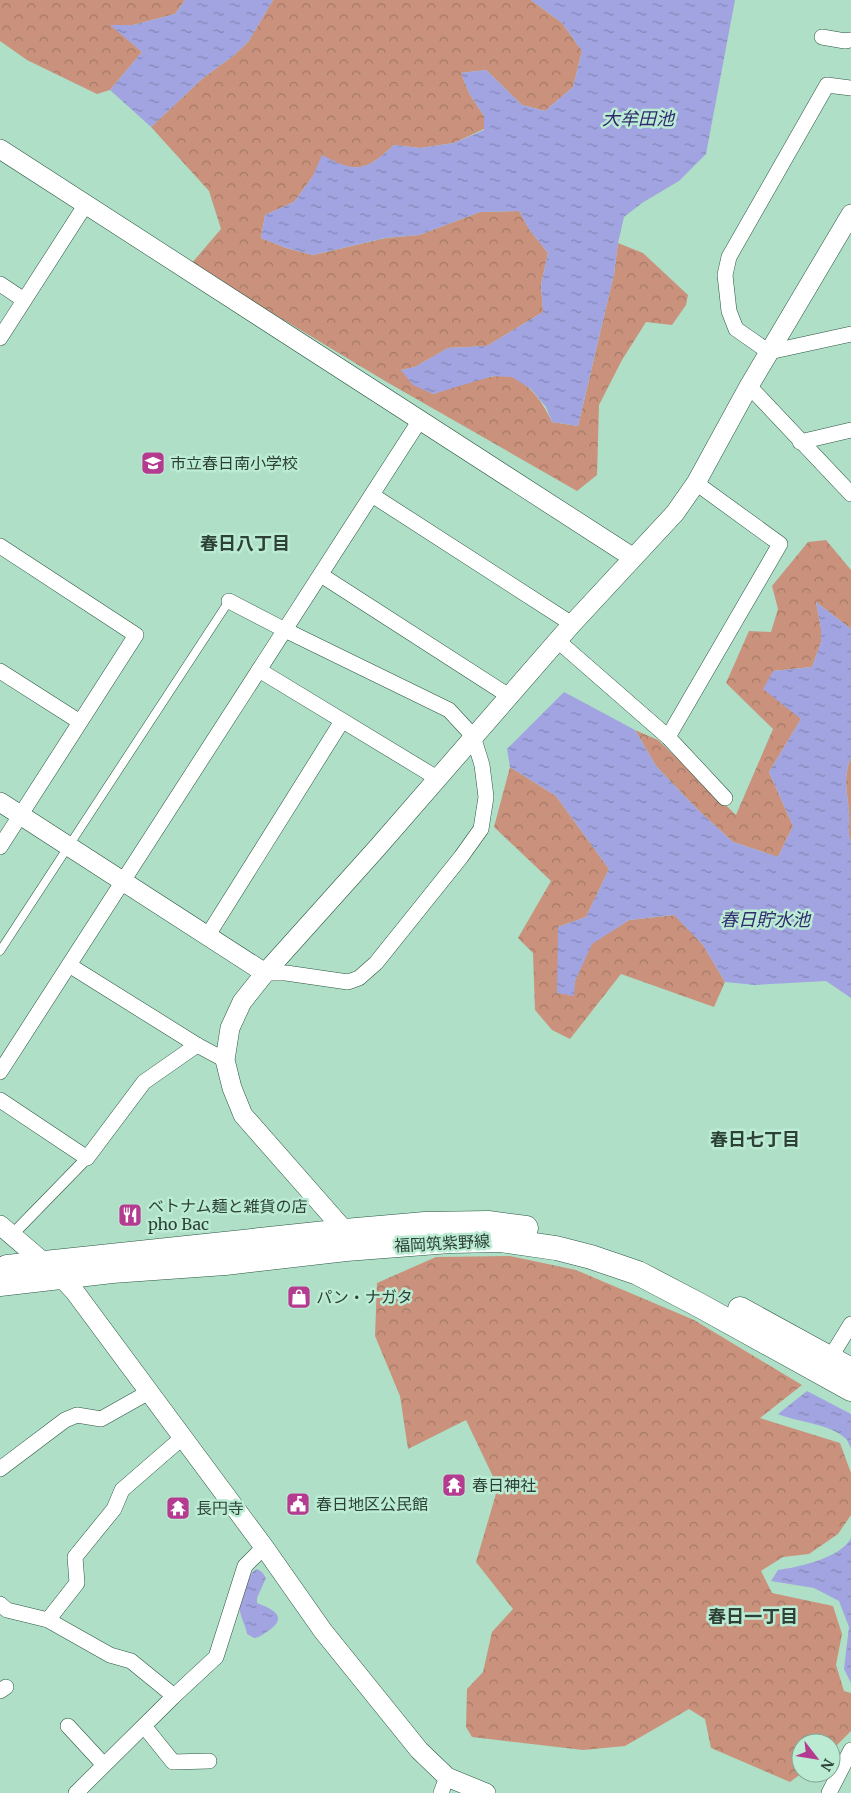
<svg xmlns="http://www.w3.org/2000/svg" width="851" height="1793" viewBox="0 0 851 1793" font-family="Merriweather,'Noto Sans JP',serif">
<defs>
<pattern id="forest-crowns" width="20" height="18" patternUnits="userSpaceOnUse" patternTransform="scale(1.25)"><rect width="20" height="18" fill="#ca927d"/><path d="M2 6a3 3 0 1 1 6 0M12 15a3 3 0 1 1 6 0" fill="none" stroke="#a47967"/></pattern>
<pattern id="water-ripples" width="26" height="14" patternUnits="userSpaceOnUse" patternTransform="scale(1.25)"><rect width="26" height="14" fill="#a1a4e0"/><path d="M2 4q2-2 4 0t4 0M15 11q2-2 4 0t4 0" fill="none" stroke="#8487b6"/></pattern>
</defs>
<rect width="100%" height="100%" fill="#afdfc6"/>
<g fill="url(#forest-crowns)">
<path d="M 0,0 L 185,0 L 175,14 L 133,25 L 111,25 L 142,52 L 110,90 L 97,94 L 27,60 L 0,41 Z"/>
<path d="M 273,0 L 531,0 L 562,23 L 582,51 L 573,87 L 545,111 L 522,105 L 486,70 L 461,73 L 469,93 L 484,116 L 484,129 L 454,143 L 420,148 L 394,145 C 366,171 357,174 323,156 L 313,176 L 294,202 L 265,215 L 261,238 L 286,248 L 313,255 L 386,238 L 419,235 L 480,212 L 519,211 L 529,229 L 548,253 L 541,285 L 543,312 L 487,346 L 448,348 L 415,367 L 401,370 L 433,394 C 452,388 493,371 512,377 C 530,383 545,406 552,422 L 578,426 L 614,274 L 618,243 L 643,253 L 688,295 L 686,305 L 672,325 L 646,322 L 622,360 L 599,405 L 597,475 L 577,491 L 385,381 L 191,264 L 221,229 L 209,191 L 151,127 L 203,78 L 233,56 L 248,42 Z"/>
<path d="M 826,540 L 851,570 L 851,629 L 816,602 L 821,628 L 821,642 L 812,667 L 773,671 L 801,719 L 769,772 L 793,826 L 778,857 L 733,842 L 697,809 L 656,766 L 635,730 L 658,740 L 736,815 L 773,729 L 726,683 L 749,631 L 771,632 L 778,609 L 772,586 L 808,542 Z"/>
<path d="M 851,757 L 851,842 C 847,833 850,825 849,815 C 848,793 842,779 851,757 Z"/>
<path d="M 510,767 L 556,796 L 609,869 L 586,917 L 558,927 L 573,995 L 575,981 L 591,944 L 629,920 L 675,915 L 703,945 L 725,982 L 714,1007 L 621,974 L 570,1039 L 552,1030 L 535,1010 L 533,953 L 518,938 L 551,881 L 494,827 Z"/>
<path d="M 510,1256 L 576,1270 L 694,1320 L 802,1385 L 760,1418 L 840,1443 L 851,1473 L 851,1515 L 838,1534 L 809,1554 L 783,1557 L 761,1571 L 772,1593 L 833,1606 L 842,1634 L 836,1665 L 844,1691 L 851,1693 L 851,1731 L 831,1751 L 831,1743 L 801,1743 L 801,1773 L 802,1773 L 790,1782 L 711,1748 L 705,1719 L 689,1709 L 625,1746 L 583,1750 L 472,1737 L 466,1727 L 467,1689 L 483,1672 L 492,1632 L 513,1609 L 476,1562 L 498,1487 L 466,1420 L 408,1449 L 400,1396 L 375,1336 L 377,1283 L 436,1257 Z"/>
</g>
<g fill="url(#water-ripples)">
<path d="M 185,0 L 273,0 L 248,42 L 233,56 L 203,78 L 151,127 L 110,90 L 142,52 L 110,25 L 133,25 L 175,14 Z"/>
<path d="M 531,0 L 735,0 L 706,154 L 679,181 L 642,203 L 624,217 L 618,243 L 614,274 L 578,426 L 552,422 L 546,407 L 531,389 L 512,377 L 493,376 L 433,394 L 413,385 L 401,370 L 415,367 L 448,348 L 487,346 L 543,312 L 541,285 L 548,253 L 529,229 L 519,211 L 480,212 L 419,235 L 385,238 L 313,255 L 286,248 L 261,238 L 265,215 L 294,202 L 313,176 L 322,155 C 357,174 366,171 394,145 L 420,148 L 454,143 L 484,130 L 484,116 L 469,93 L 461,73 L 486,70 L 522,105 L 545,111 L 573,87 L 582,51 L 562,23 Z"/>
<path d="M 816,602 L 851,629 L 851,757 C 842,779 848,793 849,815 C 850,825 847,833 851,842 L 851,998 L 826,981 L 755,985 L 725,982 L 703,945 L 674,915 L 629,920 L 592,944 L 575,981 L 574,996 L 557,993 L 558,927 L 586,917 L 609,869 L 556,796 L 510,767 L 507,749 L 564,692 L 635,730 L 656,766 L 697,809 L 733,842 L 778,857 L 793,826 L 769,772 L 801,719 L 763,689 L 773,671 L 812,667 L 821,642 L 821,628 Z"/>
<path d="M 807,1391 L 851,1414 L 851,1448 C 849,1445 848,1440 845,1438 C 830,1424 797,1422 778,1414 Z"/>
<path d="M 851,1538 L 851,1683 L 844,1669 L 849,1627 L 839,1601 L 814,1588 L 771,1581 L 778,1570 C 799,1567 841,1558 851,1538 Z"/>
<path d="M 257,1569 L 262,1572 L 266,1578 L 257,1598 L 257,1603 C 276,1610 289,1618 265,1633 C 262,1635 258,1638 254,1638 C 252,1637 249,1635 247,1634 C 246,1626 241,1619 240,1611 C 239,1601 247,1572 257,1569 Z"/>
</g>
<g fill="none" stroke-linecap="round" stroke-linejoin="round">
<g stroke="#2a5642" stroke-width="9">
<path id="service" d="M 0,951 L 229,601"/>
</g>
<g stroke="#2a5642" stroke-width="12">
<path id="pedestrian" d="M 12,1235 L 87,1158"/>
</g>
<g stroke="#2a5642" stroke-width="16">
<g id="minor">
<path d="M 822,37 L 845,41 L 851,40"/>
<path d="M 851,88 L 827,85 L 729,257 L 725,275 L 729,311 L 736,329 L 769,352 L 851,334"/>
<path d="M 0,284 L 24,300"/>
<path d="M 0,338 L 86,204"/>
<path d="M 749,386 L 851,494"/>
<path d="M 800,442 L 851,430"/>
<path d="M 372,495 L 572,624"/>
<path d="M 0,546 L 136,635 L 0,847"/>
<path d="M 321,575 L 509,696"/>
<path d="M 229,601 L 285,630 L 449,710 L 473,736 L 482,765 L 486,797 L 481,829 L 461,857 L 376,963 L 359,978 L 348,982 L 286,973 L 265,973"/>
<path d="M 558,641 L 668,737 L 725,798"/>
<path d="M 259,670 L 437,778"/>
<path d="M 0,671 L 80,722"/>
<path d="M 668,737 L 780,544 L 696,483"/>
<path d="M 208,935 L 342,721"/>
<path d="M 69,965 L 197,1045 L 225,1060"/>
<path d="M 0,1072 L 420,420"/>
<path d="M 0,1100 L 87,1158 L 144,1082 L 197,1045"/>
<path d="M 830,1358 L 851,1324"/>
<path d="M 0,1469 L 65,1420 L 77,1415 L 101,1419 L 149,1392"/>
<path d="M 0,1604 L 7,1610 L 48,1620 L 110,1655 L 131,1661 L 174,1696"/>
<path d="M 48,1620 L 77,1583 L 75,1557 L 114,1509 L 122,1490 L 183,1437"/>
<path d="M 0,1691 L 6,1687"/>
<path d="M 68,1726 L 104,1765"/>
<path d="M 144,1726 L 173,1762 L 209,1761"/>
<path d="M 76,1793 L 174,1696 L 216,1657 L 245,1566 L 264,1547"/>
<path d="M 441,1793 L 447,1777"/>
<path d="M 829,1793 L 851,1750"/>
</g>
</g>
<g stroke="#2a5642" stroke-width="20">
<g id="tertiary">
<path d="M 0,149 L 632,557"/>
<path d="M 0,802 L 265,973"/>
<path d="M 0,1225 L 62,1278 L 75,1292 L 264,1547 L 323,1631 L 419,1750 L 447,1777 L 486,1793"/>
<path d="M 345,1231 L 243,1115 L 232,1088 L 225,1060 L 230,1028 L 242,1002 L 265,973 L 378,847 L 572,624 L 675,513 L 696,483 L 749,386 L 851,214"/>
</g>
</g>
<g stroke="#2a5642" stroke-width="25">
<g id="primary">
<path d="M 7,1267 L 345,1231 L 425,1224 L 488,1223 L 526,1228"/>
<path d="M 0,1284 L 112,1271 L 225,1263 L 346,1249 L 450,1241 L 501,1240 L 556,1248 L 591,1257 L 638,1273 L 699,1305 L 851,1389"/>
<path d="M 740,1309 L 851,1370"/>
</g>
</g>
<use href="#service" stroke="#fff" stroke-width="8"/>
<use href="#pedestrian" stroke="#fff" stroke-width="11"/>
<use href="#minor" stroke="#fff" stroke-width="15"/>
<use href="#tertiary" stroke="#fff" stroke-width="19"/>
<use href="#primary" stroke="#fff" stroke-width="24"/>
</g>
<defs>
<g id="school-square" transform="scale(1.25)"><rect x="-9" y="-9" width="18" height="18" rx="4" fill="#b43b8f" stroke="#bbecd3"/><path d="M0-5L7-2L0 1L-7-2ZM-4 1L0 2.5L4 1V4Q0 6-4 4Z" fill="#fff"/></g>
<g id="restaurant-square" transform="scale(1.25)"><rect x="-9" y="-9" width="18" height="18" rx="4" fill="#b43b8f" stroke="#bbecd3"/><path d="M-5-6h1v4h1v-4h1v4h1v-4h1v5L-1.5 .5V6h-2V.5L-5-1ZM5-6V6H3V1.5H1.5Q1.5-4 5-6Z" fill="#fff"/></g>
<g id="shop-square" transform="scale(1.25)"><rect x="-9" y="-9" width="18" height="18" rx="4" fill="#b43b8f" stroke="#bbecd3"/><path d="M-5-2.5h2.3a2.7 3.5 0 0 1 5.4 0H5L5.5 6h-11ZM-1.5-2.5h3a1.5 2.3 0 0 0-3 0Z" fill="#fff"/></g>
<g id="temple-square" transform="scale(1.25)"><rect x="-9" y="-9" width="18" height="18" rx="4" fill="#b43b8f" stroke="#bbecd3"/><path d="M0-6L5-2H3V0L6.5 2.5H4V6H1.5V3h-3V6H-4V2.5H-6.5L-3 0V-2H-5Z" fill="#fff"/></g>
<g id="civic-square" transform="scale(1.25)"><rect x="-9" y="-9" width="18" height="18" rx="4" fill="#b43b8f" stroke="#bbecd3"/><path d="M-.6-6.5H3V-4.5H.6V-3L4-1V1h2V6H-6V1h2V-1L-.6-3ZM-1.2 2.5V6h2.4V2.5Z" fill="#fff"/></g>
</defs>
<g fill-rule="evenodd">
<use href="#school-square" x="153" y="463"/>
<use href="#restaurant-square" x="130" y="1215"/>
<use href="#shop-square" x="299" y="1297"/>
<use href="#temple-square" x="454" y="1485"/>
<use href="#civic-square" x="298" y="1504"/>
<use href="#temple-square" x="178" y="1508"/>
</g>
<g text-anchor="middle" stroke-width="5" stroke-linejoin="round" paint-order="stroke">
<g font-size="16" fill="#2d4137" stroke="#bbecd3" text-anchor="start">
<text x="170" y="469">市立春日南小学校</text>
<text x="148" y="1212">ベトナム麺と雑貨の店<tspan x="148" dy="18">pho Bac</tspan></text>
<text x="316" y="1303">パン・ナガタ</text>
<text x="472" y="1491">春日神社</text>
<text x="316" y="1510">春日地区公民館</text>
<text x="196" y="1514">長円寺</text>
</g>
<g font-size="16" fill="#2d4137" stroke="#bbecd3">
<text transform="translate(442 1243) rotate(-3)" y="6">福岡筑紫野線</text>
</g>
<g font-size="18" font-style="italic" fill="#302a70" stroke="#bbecd3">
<text x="638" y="125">大牟田池</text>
<text x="765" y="926">春日貯水池</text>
</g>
<g font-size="18" font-weight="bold" fill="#2d4137" stroke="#bbecd3">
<text x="245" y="550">春日八丁目</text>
<text x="755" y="1146">春日七丁目</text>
<text x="753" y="1623">春日一丁目</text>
</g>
</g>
<g transform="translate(816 1758) rotate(121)"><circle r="24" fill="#bbecd3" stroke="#82a895"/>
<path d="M0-4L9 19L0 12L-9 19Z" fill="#b43b8f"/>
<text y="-8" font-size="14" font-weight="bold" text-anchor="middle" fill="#2d4137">N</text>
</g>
</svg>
